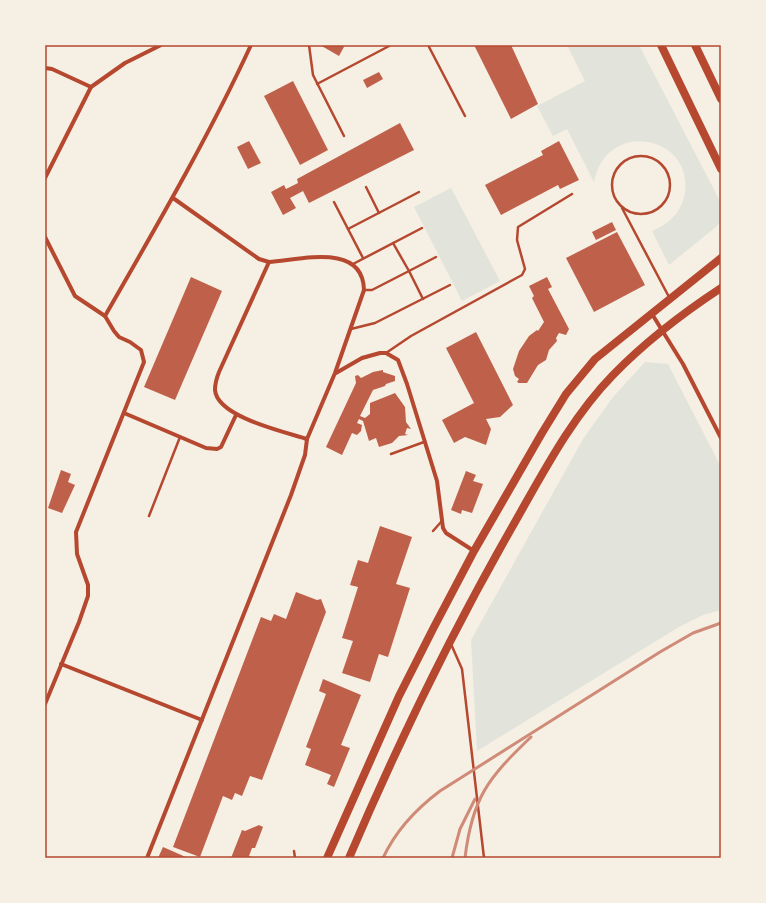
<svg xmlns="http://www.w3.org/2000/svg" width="766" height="903" viewBox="0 0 766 903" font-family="'PT Sans Narrow',sans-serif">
<rect width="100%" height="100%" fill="#f6efe4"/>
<g fill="#e2e4dc">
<path d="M 567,45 L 639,45 L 721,203 L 721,220 L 717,226 L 669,265 L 652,231 C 668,224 680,214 684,197 C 698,137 607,116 594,182 L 567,129 L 553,136 L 537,106 L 585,81 Z"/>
<path d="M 451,188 L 500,281 L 462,301 L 414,207 Z"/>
<path d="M 645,362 L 668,364 L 721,467 L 721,610 L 703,615 L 679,627 L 477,751 L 471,640 L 583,439 L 613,397 Z"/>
</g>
<g fill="#bf614a">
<path d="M 320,45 L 345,45 L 339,56 Z"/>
<path d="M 474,45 L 511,45 L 538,104 L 511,119 Z"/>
<path d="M 379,72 L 383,79 L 367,88 L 363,80 Z"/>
<path d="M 293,81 L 328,150 L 300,165 L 264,96 Z"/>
<path d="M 400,123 L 414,150 L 309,203 L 303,191 L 290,198 L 296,208 L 283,215 L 271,192 L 284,185 L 286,189 L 298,183 L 297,179 Z"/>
<path d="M 249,141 L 261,163 L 248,169 L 237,147 Z"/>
<path d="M 559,141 L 579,180 L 560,189 L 558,185 L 501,215 L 485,185 L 543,155 L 541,151 Z"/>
<path d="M 612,222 L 616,230 L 596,240 L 592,232 Z"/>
<path d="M 617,232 L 645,285 L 594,312 L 566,258 Z"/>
<path d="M 191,277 L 222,291 L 175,400 L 144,387 Z"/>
<path d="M 547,277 L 552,287 L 548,289 L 569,329 L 566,335 L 559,333 L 556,338 L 557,341 L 549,350 L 546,360 L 538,365 L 527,383 L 519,383 L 517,382 L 519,379 L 515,376 L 513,369 L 519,351 L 529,336 L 537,330 L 538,331 L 544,322 L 532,298 L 534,296 L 529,286 Z"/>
<path d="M 476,332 L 513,405 L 500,417 L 486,419 L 491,429 L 486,445 L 465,437 L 454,443 L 442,420 L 474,403 L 446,348 Z"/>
<path d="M 383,370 L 383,372 L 395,376 L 395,381 L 386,384 L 385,386 L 373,390 L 360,416 L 365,418 L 370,414 L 370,403 L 395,393 L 405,407 L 406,422 L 411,429 L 407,428 L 405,434 L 408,435 L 399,436 L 392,443 L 379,447 L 376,438 L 369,441 L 363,421 L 359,419 L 357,423 L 362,425 L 361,431 L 357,435 L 352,433 L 342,455 L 326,447 L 356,383 L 355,376 L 358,375 L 361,378 L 373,372 Z"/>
<path d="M 61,470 L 71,474 L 68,482 L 75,485 L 62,513 L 48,508 Z"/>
<path d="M 466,471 L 476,475 L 473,481 L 483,484 L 472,513 L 462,510 L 461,514 L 451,510 Z"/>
<path d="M 380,526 L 412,537 L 396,584 L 410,588 L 388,657 L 379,654 L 370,682 L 342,673 L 353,641 L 342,638 L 358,587 L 350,585 L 358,560 L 368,563 Z"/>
<path d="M 296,592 L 317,600 L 321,599 L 326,612 L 262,780 L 250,776 L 242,796 L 235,793 L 232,800 L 223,796 L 200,857 L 173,847 L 261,617 L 271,621 L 274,614 L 286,619 Z"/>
<path d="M 323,679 L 361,695 L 341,745 L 350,748 L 334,787 L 327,784 L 331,775 L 305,765 L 311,749 L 306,747 L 326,694 L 319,691 Z"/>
<path d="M 259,825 L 263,827 L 255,848 L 252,848 L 249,856 L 254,858 L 231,858 L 242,830 L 245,831 Z"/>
<path d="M 163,847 L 188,858 L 158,858 Z"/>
</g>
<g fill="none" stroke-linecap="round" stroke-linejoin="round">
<g stroke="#b5482f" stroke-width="2.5">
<path d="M 309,45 L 313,75 L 344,136"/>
<path d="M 428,45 L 465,116"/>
<path d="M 317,84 L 391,45"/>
<circle cx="641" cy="185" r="29"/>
<path d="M 366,187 L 379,213"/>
<path d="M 334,202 L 363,258"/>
<path d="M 622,208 L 669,297"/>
<path d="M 348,229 L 419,192"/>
<path d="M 393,243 L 409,271 L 436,257"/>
<path d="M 353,264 L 422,228"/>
<path d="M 364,290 L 372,290 L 409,271 L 423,299"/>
<path d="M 351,329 L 375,323 L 450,285"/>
<path d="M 386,353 L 411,336 L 522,275 L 525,269 L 517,240 L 518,227 L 572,194"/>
<path d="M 391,454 L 424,442"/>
<path d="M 149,516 L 180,437"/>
<path d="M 433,531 L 441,522"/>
<path d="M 451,644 L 462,669 L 484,858"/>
<path d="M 294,851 L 295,858"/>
</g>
<g stroke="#b5482f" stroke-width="4">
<path d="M 45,68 L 52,69 L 91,87"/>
<path d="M 45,178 L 91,87 L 125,63 L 161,45"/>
<path d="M 45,237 L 75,296 L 105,316 L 114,331 L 119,337 L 130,342 L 141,350 L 144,362 L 76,532 L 77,554 L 88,585 L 88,596 L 79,622 L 45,704"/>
<path d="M 269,262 L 219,372 C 217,377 215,384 215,390 C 217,417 285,432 307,439"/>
<path d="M 652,314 L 683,364 L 721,438"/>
<path d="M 105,316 C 156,227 208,138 251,45"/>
<path d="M 336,373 L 362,358 L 380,353 L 386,353 L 398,360 L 407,384 L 437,481 L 443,528 L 446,533 L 474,551"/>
<path d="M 124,413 L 206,448 L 217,449 L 221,447 L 236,415"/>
<path d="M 61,664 L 202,720"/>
<path d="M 147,858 L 291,495 L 305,455 L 307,439 L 335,373 L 364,290 C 363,242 300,260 269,262 L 259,259 L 173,198"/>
</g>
<g stroke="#b5482f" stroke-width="8">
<path d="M 327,858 L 399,696 L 434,627 L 474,551 L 542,433 L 566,394 L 595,359 L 721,258"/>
<path d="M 349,858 C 398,743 453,630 515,522 C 544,471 572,417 613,375 C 645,342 683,313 721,288"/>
</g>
<g stroke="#b5482f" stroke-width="8">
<path d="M 661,45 L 721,169"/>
<path d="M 695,45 L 721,99"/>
</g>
<g stroke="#cf8b77" stroke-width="3">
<path d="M 383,858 C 396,830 416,809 440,791 L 660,652 L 693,633 L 721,623"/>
<path d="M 452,858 L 460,829 L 475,799"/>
<path d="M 465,858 C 472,798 488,778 531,737"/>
</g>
</g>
<rect width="766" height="903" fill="none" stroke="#f6efe4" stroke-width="92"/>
<rect x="46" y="46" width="674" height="811" fill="none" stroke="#b5482f" stroke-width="1.5"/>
</svg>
